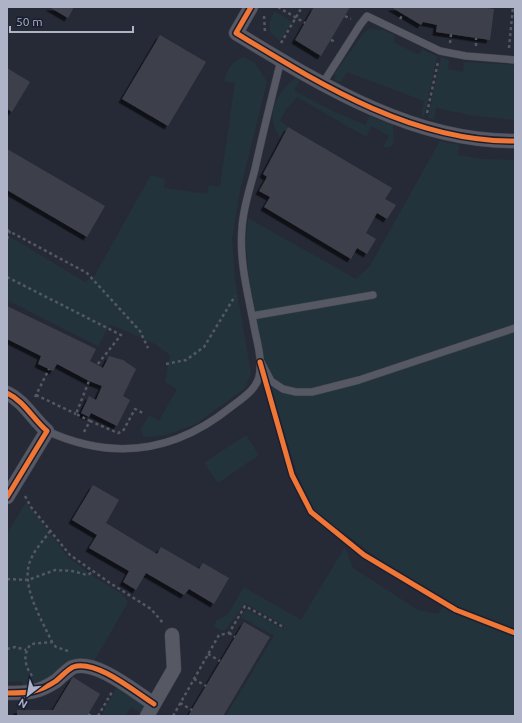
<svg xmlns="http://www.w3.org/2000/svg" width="522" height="723" viewBox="0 0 522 723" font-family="Ubuntu,sans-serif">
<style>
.green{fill:#23333c}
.building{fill:#3e404c;filter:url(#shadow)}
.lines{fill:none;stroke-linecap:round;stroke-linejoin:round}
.lane-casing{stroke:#43454f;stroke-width:8}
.street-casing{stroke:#43454f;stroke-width:15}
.path{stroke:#545861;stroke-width:2.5;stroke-dasharray:3 3;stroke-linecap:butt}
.lane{stroke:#565964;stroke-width:7}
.street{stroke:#565964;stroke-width:14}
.cycleway-casing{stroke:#1a1e31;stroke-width:8}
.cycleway{stroke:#f07635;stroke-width:5}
</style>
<defs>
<filter id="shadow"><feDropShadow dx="-3.5" dy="3.5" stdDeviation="0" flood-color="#0009"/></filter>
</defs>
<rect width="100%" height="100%" fill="#262a36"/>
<path class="green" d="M274,11L292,22L280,41L270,32V22Z
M369,29L384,30L396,36L393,42L419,55L422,50L437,56L424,117L421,116L424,101L347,72L341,82L335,80V73L363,34Z
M243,57L255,63L267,82L240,190L232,239L235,280L251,374L244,389L194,425L165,435L148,437L143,436L141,429L149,415L159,421L177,389L165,382L170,355L155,344L110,324L98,346L7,300V235L85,282L95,275L151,175L165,179L164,188L207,194L209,185L220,187L235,83L224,81C227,70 232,61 243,57Z
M441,57L449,60L448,69L463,72L464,62L515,65V120L470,115L436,108L434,120L428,118Z
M295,78L300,80L294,91L337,113L366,125L369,116L393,125C393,135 398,149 383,147L389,136L372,126L366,137L297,97L287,108L280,120L288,127L282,139C263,117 276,94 295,78Z
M440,141L459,145L458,155L482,159L515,160V716H226L274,636L241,617L246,609L285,630L287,627L245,603L225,630H220L214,626L216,621L228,614L244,587L301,620L345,547L353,568L418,610L438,614L448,600L386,564L314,511L297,474L268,380L248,271L246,242L248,218L356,279L370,266Z
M246,435L259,455L218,483L204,463Z
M26,502L68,557L91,575L123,595L128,602L93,663L38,686L23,687L22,681L7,682V534Z
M118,685L146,707L141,713L131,707L125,716H101Z"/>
<path class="building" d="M49,7H74L68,18Z
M314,7H350L321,56L295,40Z
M391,7H479L494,9L490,40L436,32L437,25L423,22L421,25Z
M160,35L206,62L168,126L122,99Z
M7,68L30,82L12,112L7,109Z
M288,127L392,188L385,199L396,205L387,219L377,213L366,233L376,239L367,254L357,248L351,259L264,207L270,197L259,191L267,177L263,174Z
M7,149L105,206L87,237L7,190Z
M7,306L96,349L90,361L103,368L109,356L123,360L136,369L123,396L130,400L117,426L91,413L89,417L81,413L89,396L96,400L102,386L89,381L57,364L53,371L38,364L41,356L7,339Z
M93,485L119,500L106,523L157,554L161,547L199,569L203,563L229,578L214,604L189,589L184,595L146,573L136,590L123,582L129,571L89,548L97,535L72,520Z
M244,622L270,637L223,716H188Z
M73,677L100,694L87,716H17V710H53Z"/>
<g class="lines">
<defs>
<path id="lane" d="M323,83L360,25L367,16L440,51L466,56L515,60
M252,316L373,295
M261,362L271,381L283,389L296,392H312L359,380L515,328
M47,431C113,461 174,453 231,407C241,399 255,391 259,377C263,360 257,343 254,326C248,294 239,261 242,228C243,208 250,188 255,169C263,132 272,96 281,60"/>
<path id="street" d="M251,7L236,33C320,84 412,142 515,141
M7,393C24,401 33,419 47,431L7,497
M7,693C28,693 38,693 56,681C61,677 67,670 73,667C96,659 135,692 154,704
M147,716L174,669L172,635"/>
</defs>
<use href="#lane" class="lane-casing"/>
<use href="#street" class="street-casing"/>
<path class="path" d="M278,7L305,23
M264,16L265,32
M345,16L351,19
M400,19L403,14
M331,40L336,42
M281,43L302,7
M450,43L451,34
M476,46V38
M509,48L513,7
M427,113L438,62
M7,230L87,273L140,331L148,348
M7,239L10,231
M7,277L121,335L97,365
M166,364L186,360L204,347L235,296
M36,395L76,414
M35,397L49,369
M90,421L118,433L123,431L135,409L143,413
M84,432L90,421L76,414L89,381
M25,496L31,507L70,555L110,583L151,609L163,623
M50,531C44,540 35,549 31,559C19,584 42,620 52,642
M7,579L28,580L55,570L72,571L87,575L93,572
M229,633L235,637
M7,649L15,647L26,650
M208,654L220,661
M32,676C25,666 22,654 31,644L52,642L56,647L71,652
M194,679L206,686
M180,703L192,710
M88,714L92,716
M98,716L112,692
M173,716L219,635L229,633L245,606L285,628"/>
<use href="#lane" class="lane"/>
<use href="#street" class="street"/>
<defs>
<path id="cycleway" d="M251,7L236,33C320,84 412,142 515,141
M260,362L292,475L311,512L364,555L456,610L515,633
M7,393C24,401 33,419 47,431L7,497
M7,693C28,693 38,693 56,681C61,677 67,670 73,667C96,659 135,692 154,704"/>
</defs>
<use href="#cycleway" class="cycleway-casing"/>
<use href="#cycleway" class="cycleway"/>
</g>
<rect width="522" height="723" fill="none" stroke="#afb3c8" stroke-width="16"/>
<g transform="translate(28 695) rotate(211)" stroke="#1a1e31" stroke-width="3" paint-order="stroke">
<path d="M0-3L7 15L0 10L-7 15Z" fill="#afb3c8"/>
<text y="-6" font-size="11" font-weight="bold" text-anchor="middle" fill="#afb3c8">N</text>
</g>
<path d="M10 26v6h123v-6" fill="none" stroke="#afb3c8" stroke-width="2"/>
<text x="16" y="26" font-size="12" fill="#afb3c8" stroke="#1a1e31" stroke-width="3" paint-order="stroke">50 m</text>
</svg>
